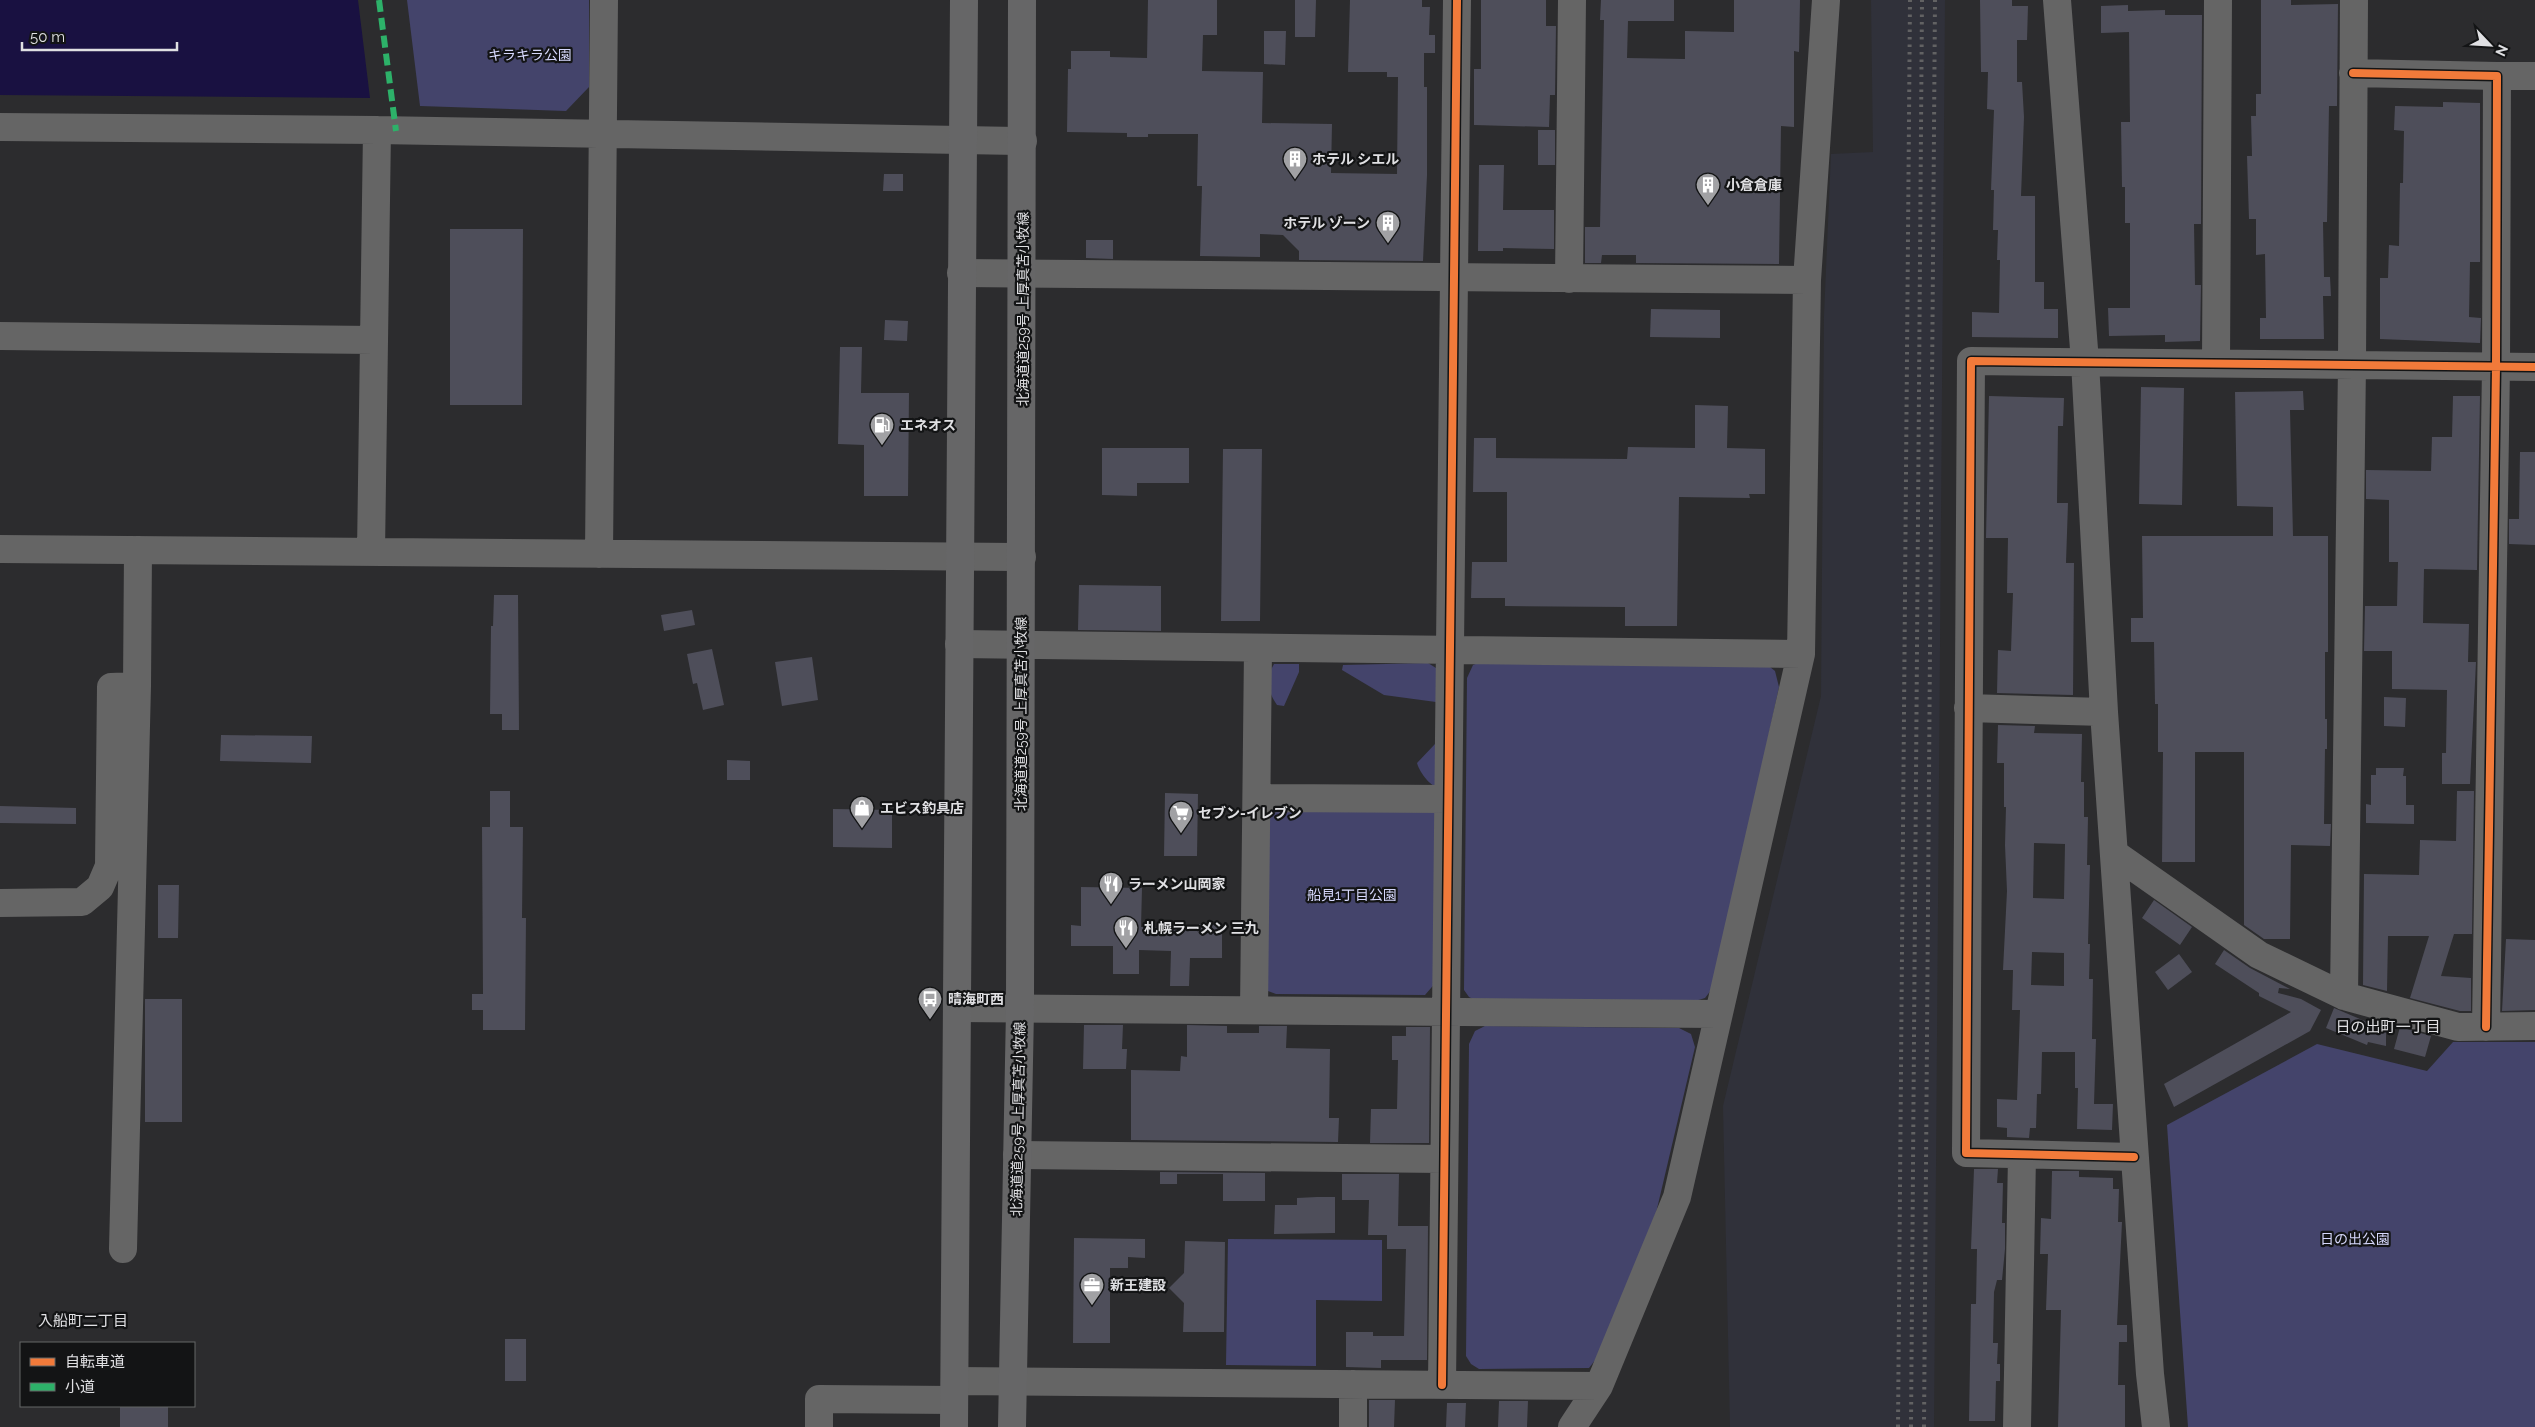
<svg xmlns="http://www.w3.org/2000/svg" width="2535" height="1427" viewBox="0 0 2535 1427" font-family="Raleway,'Noto Sans JP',sans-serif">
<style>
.built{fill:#30313a}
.green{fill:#44446b}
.water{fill:#191141}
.building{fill:#4e4e5a;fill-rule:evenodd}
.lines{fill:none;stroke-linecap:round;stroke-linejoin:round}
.minor{stroke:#656565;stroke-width:28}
.major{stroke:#666667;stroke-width:28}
.rail{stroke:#626263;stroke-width:4;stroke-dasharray:2.5 5;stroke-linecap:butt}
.quiet{stroke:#2db169;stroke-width:6;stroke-dasharray:12 6;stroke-linecap:butt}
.cycleway-casing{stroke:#131415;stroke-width:11}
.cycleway{stroke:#f17a3a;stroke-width:8}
.labels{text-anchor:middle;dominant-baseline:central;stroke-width:4.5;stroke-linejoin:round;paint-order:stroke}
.park-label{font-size:14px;fill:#d6d8fc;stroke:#131415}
.poi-label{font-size:14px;font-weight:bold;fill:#e0e0e3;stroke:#131415;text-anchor:start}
.street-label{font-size:14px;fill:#e0e0e3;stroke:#131415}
.neighbourhood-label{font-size:15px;fill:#e0e0e3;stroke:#131415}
</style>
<rect width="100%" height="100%" fill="#2c2c2e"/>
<path class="built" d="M1871,0H1945L1934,1427H1730L1723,1106L1821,696L1824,316L1831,154L1873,152Z"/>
<path class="green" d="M407,0H589V87L566,111L420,106Z
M1483,661L1765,663L1775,671L1779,687L1715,985L1705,998L1692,1002L1477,1001L1469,997L1464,990L1467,678L1473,665Z
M1428,663L1436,668L1440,682L1436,702L1384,695L1342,670L1343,665Z
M1274,664H1299V672L1284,706L1277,705C1268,692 1265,679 1274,664Z
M1435,744L1437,787C1429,785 1419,771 1417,763Z
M1267,807L1439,809L1437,981L1425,995L1276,994L1268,991L1265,984Z
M1485,1026L1679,1028L1691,1034L1695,1047L1656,1213L1596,1359L1589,1368L1479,1369L1471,1364L1466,1356L1469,1044L1475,1031Z
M2453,1042H2535V1427H2188L2167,1125L2317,1044L2427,1071Z
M1228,1239L1382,1240V1301L1316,1300V1366L1226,1365Z"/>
<path class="water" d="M0,0H358L370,98L0,95Z"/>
<path class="building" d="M1148,0H1217V35H1203L1202,71L1263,72L1262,123L1332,124L1331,173L1397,174L1398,77H1387V72H1348L1350,0H1422V7H1430L1429,35H1435V53H1424V87H1427V175L1423,261L1299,260V251L1283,235L1260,234V257L1200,256L1202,186H1197L1198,134H1148V137H1127V133L1067,132L1068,69H1071V51H1110V57L1147,58Z
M1295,0H1316L1315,37H1295Z
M1481,0H1546V26H1556L1555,95H1550L1549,127L1474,125V69H1481Z
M1601,0H1674V21H1628L1627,58L1685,59V31L1734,32V0H1800L1799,52L1794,51V127L1781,126L1779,264L1636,263V255H1602L1601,263H1585V227H1600L1604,20H1600Z
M1980,0H2012V6H2028L2027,40H2017V82H2022L2024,117L2021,196H2035V282H2044V309H2058V338L1972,337V312L1999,313L2000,260H1997L1998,230H1993L1994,190H1991L1994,110L1987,109L1988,72H1981Z
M2261,0H2291V5L2338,4L2337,106H2329L2327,222H2323L2324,277H2330L2331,296H2323L2324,339H2260V318H2266L2265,254L2256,255V219H2249L2247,156H2252L2251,116H2256V94H2261Z
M2128,5V11L2165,10V15H2202L2201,224H2194L2195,285H2201L2200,341L2165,342V335L2109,336L2108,308H2130V223H2125V187H2122L2121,122H2130L2129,32L2101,33V6Z
M1264,31H1286L1285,65L1264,64Z
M2443,102L2480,103V262H2470L2469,317L2481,318L2480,343L2380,339V278H2388L2389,245L2399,246L2400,183H2403L2404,131L2394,130L2395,106L2443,107Z
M1538,130H1555V165H1538Z
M1479,165H1504L1503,210H1554V249L1503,248V251H1478Z
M884,174H903V191H883Z
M450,229H523L522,405H450Z
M1086,240H1113V259L1086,258Z
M1651,309L1720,310V338L1650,337Z
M885,320L908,321L907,341L884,340Z
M840,347H862L861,393H909L908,496H864V445L838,444Z
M2141,387L2184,388L2182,505L2139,504Z
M2303,391L2304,410H2290L2293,536H2328V652H2325V719H2327V749H2325L2324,824H2331L2330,846L2291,845L2290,939H2264L2244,925V752H2195V862H2162L2163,752H2158V704H2155L2154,642H2131V618H2143L2142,536H2273V507L2237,506L2235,392Z
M1989,396L2064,398L2063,426H2058L2057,503H2068L2066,563H2074L2073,695L1997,693L1998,650L2011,651L2013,593H2007L2008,538H1986Z
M2453,396H2480L2477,570L2424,569L2423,623L2469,624L2468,662H2476L2470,784H2442V753H2446L2447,690L2392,689V651H2364L2365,606H2397L2398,562H2389V500L2366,499V470L2431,471L2432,437H2452Z
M1695,405L1728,406L1727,448L1765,449V494H1749L1750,498L1679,497L1677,626H1625V607L1505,606V598H1471L1472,562H1507V492H1473L1474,438H1496V458L1627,459L1628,447L1695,448Z
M1102,448H1189V483H1137V496L1102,495Z
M1223,449H1262L1260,621H1221Z
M2520,452H2535V545L2509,544V519H2519Z
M1079,585L1161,586V631L1078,630Z
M494,595H518L519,730H502V714H490L491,626H493Z
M692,610L695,625L664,631L661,615Z
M712,649L724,705L703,710L697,683L693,684L687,654Z
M812,657L818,700L782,706L775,662Z
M2384,697L2406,698L2405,727L2384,726Z
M1998,725L2035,726L2034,733L2082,734L2081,782H2084V817H2088L2087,865H2090L2088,944H2090L2089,979H2093L2092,1039H2096L2094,1104H2113L2112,1130L2077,1129L2078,1088H2075V1052H2042L2041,1094H2037L2036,1128H2030L2029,1138L2007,1137V1128L1997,1127V1099L2017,1100L2020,1010H2012L2013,970H2003L2007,891L2005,845L2006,807H2004V763H1997ZM2034,843L2065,844L2064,899L2033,898ZM2032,952L2064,953V986L2031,985Z
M221,735L312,736L311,763L220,761Z
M727,760L750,761V780H727Z
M2376,768H2404L2403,776H2406V805H2414V824L2366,823V804L2371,805V775H2376Z
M490,791H510V827H523L522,918H526L525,1030H483V1010H472V994H483L482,827H490Z
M2457,791H2474L2472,934H2454L2441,976L2471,978V1011H2460L2410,998L2429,936H2388L2387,991L2363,985L2364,874L2419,875L2420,840L2456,841Z
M1165,793L1198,794L1197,856H1164Z
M0,806L76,808V824L0,823Z
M833,809L892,810V848L833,847Z
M158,885H179L178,938H158Z
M1081,887L1142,888L1141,927L1199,928V924L1222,925V958H1190L1189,986H1170L1171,951L1139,950V974H1113V946H1071V925L1081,926Z
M2154,900L2192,927L2180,945L2142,918Z
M2506,939L2535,940V1010L2502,1011Z
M2224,950L2250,968L2290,989L2279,988L2278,993L2301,999L2321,1010L2310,1031L2174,1107L2164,1084L2291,1012L2259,996V993L2215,964Z
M2179,954L2192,972L2168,990L2155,972Z
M145,999H182V1122H145Z
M2334,1008L2386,1030V1046L2368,1042L2367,1045L2326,1028Z
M1084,1025H1123L1122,1049H1127L1126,1069H1083Z
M1187,1025L1227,1026V1033H1259V1026H1287L1286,1048L1330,1049L1329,1118H1339L1338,1142L1131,1140V1070L1180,1071L1181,1056L1187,1057Z
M1406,1027H1430L1429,1143H1370L1371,1109H1397L1398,1060H1392V1036H1406Z
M2400,1027L2431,1036L2425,1057L2394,1049Z
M1974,1169H1998L1997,1183H2003L2002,1223H2005V1249L2002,1280H1997L1994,1292L1993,1343H1998L1997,1364H2000V1381H1996L1995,1421H1969L1971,1304H1976L1977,1249H1971Z
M2052,1171H2079V1177L2113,1178V1189H2119L2118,1222H2122L2117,1325H2127V1342H2119L2118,1385H2125V1427H2058L2061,1310H2046L2048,1254H2040L2041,1218L2051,1219Z
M1160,1172L1265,1173V1201H1223V1174H1177V1184H1160Z
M1342,1174H1399L1398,1226H1428L1427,1360H1381V1368L1346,1367V1332H1373V1336H1404L1406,1249H1387V1235H1368L1369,1200H1342Z
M1317,1197H1335V1233L1274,1234L1275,1205H1297V1198Z
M1074,1238L1145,1239V1258L1128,1257V1268H1110V1343H1073Z
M1185,1241L1225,1242L1224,1332H1183L1184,1303L1169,1288L1184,1273Z
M505,1339H526V1381H505Z
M1369,1400H1395L1394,1427H1369Z
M1499,1401H1528L1527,1427H1498Z
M1447,1403H1466L1465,1427H1446Z
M120,1406H168V1427H120Z"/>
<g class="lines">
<path class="minor" d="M2057,0L2085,362L2104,712L2150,1374L2156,1427
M2353,73L2497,76L2496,367L2486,1027
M2497,76H2535
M0,127L377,130L1023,141
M961,273L1807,280
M1569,279L1572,0
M0,336L374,340
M2216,363L2218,0
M0,549L1022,557
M371,552L377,130
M599,554L604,0
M959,644L1801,654
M1968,708L2104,712
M1257,798L1448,799
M2115,854L2259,955L2344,996L2458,1027L2535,1026
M0,903L82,902L100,887L109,866L111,687L137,686L138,550
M2344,996L2352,364L2354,0
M957,1008L1718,1014
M1254,1010L1258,649
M1017,1155L1444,1159
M2134,1157L1966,1153L1971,361L2535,367
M123,1249L137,686
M955,1381L1599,1386
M1442,1385L1457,0
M819,1427V1399L954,1400
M1353,1427V1384
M1572,1427L1599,1386L1677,1197L1801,654L1807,280L1826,0
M2017,1427L2022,1156"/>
<path class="major" d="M954,1427L964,0
M1012,1427L1020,1009L1022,0"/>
<path class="rail" d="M1898,1427L1910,0
M1911,1427L1922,0
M1924,1427L1935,0"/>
<path class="quiet" d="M379,0L396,131"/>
<defs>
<path id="cycleway" d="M2353,73L2497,76L2496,367L2486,1027
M2134,1157L1966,1153L1971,361L2535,367
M1442,1385L1457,0"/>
</defs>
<use href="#cycleway" class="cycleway-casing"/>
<use href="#cycleway" class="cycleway"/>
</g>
<defs>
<symbol id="building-pin" viewBox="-11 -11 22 30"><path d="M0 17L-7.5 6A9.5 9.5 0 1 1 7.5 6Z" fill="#a1a1a4" stroke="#131415"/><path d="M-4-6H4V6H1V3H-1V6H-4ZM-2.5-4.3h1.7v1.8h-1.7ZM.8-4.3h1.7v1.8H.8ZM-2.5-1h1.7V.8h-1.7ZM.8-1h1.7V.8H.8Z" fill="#fff"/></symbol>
<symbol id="fuel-pin" viewBox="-11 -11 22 30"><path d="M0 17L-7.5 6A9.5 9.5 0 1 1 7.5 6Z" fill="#a1a1a4" stroke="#131415"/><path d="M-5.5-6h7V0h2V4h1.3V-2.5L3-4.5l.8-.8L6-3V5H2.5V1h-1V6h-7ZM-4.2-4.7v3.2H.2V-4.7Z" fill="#fff"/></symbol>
<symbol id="shop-pin" viewBox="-11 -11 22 30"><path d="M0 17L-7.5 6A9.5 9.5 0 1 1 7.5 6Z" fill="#a1a1a4" stroke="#131415"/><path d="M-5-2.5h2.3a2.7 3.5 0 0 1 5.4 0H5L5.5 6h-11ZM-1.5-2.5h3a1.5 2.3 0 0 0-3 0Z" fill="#fff"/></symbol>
<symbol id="supermarket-pin" viewBox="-11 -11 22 30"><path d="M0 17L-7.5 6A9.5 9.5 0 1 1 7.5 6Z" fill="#a1a1a4" stroke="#131415"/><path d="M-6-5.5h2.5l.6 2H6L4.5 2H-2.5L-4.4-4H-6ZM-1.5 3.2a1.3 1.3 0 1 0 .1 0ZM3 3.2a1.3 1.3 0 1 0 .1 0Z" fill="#fff"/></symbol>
<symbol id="restaurant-pin" viewBox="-11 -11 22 30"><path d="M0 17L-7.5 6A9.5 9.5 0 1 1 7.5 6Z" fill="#a1a1a4" stroke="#131415"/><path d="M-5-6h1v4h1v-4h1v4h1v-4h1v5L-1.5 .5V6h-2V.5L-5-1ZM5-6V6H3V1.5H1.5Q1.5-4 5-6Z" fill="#fff"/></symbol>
<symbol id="bus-pin" viewBox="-11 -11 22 30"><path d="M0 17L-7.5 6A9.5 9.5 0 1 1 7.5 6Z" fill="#a1a1a4" stroke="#131415"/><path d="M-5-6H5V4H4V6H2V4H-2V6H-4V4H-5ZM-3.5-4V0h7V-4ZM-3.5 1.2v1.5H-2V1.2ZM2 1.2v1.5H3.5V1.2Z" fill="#fff"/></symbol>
<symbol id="office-pin" viewBox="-11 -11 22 30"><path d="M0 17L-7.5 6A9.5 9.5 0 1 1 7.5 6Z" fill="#a1a1a4" stroke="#131415"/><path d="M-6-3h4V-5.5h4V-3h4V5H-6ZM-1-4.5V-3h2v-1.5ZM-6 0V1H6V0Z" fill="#fff"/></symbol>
</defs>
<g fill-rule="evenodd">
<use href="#building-pin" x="1281" y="145" width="28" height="38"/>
<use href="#building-pin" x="1694" y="171" width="28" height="38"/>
<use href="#building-pin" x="1374" y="209" width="28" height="38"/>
<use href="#fuel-pin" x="868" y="411" width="28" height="38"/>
<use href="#shop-pin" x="848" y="794" width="28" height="38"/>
<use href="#supermarket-pin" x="1167" y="799" width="28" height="38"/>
<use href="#restaurant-pin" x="1097" y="870" width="28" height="38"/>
<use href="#restaurant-pin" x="1112" y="914" width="28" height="38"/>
<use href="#bus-pin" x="916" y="985" width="28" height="38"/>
<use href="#office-pin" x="1078" y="1271" width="28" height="38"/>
</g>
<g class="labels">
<g class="park-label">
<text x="530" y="55">キラキラ公園</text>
<text x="1352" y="895">船見1丁目公園</text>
<text x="2355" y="1239">日の出公園</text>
</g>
<g class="poi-label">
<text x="1312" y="159">ホテル シエル</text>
<text x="1726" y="185">小倉倉庫</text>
<text x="1370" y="223" text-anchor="end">ホテル ゾーン</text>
<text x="900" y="425">エネオス</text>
<text x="880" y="808">エビス釣具店</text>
<text x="1198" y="813">セブン-イレブン</text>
<text x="1128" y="884">ラーメン山岡家</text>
<text x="1144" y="928">札幌ラーメン 三九</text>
<text x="948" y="999">晴海町西</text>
<text x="1110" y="1285">新王建設</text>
</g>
<g class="street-label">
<text transform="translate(1023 309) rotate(-90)">北海道道259号 上厚真苫小牧線</text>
<text transform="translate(1021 714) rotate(-90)">北海道道259号 上厚真苫小牧線</text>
<text transform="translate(1018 1119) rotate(-89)">北海道道259号 上厚真苫小牧線</text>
</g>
<g class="neighbourhood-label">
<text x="2388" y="1027">日の出町一丁目</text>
<text x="83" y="1321">入船町二丁目</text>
</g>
</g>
<rect x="20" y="1342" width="175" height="65" fill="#131415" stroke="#656667"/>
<rect x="30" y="1358" width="25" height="8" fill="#f17a3a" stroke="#656667"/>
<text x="65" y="1367" font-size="15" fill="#e0e0e3">自転車道</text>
<rect x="30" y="1383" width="25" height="8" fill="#2db169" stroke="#656667"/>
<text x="65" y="1392" font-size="15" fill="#e0e0e3">小道</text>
<g transform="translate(2490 45) rotate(115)" stroke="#131415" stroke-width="4" paint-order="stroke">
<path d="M0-4L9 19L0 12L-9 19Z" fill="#e0e0e3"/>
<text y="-8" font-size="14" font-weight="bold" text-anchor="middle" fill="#e0e0e3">N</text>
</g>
<path d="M22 42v8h155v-8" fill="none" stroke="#e0e0e3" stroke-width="2.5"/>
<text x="30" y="42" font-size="15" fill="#e0e0e3" stroke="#131415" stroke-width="4" paint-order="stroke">50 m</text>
</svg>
